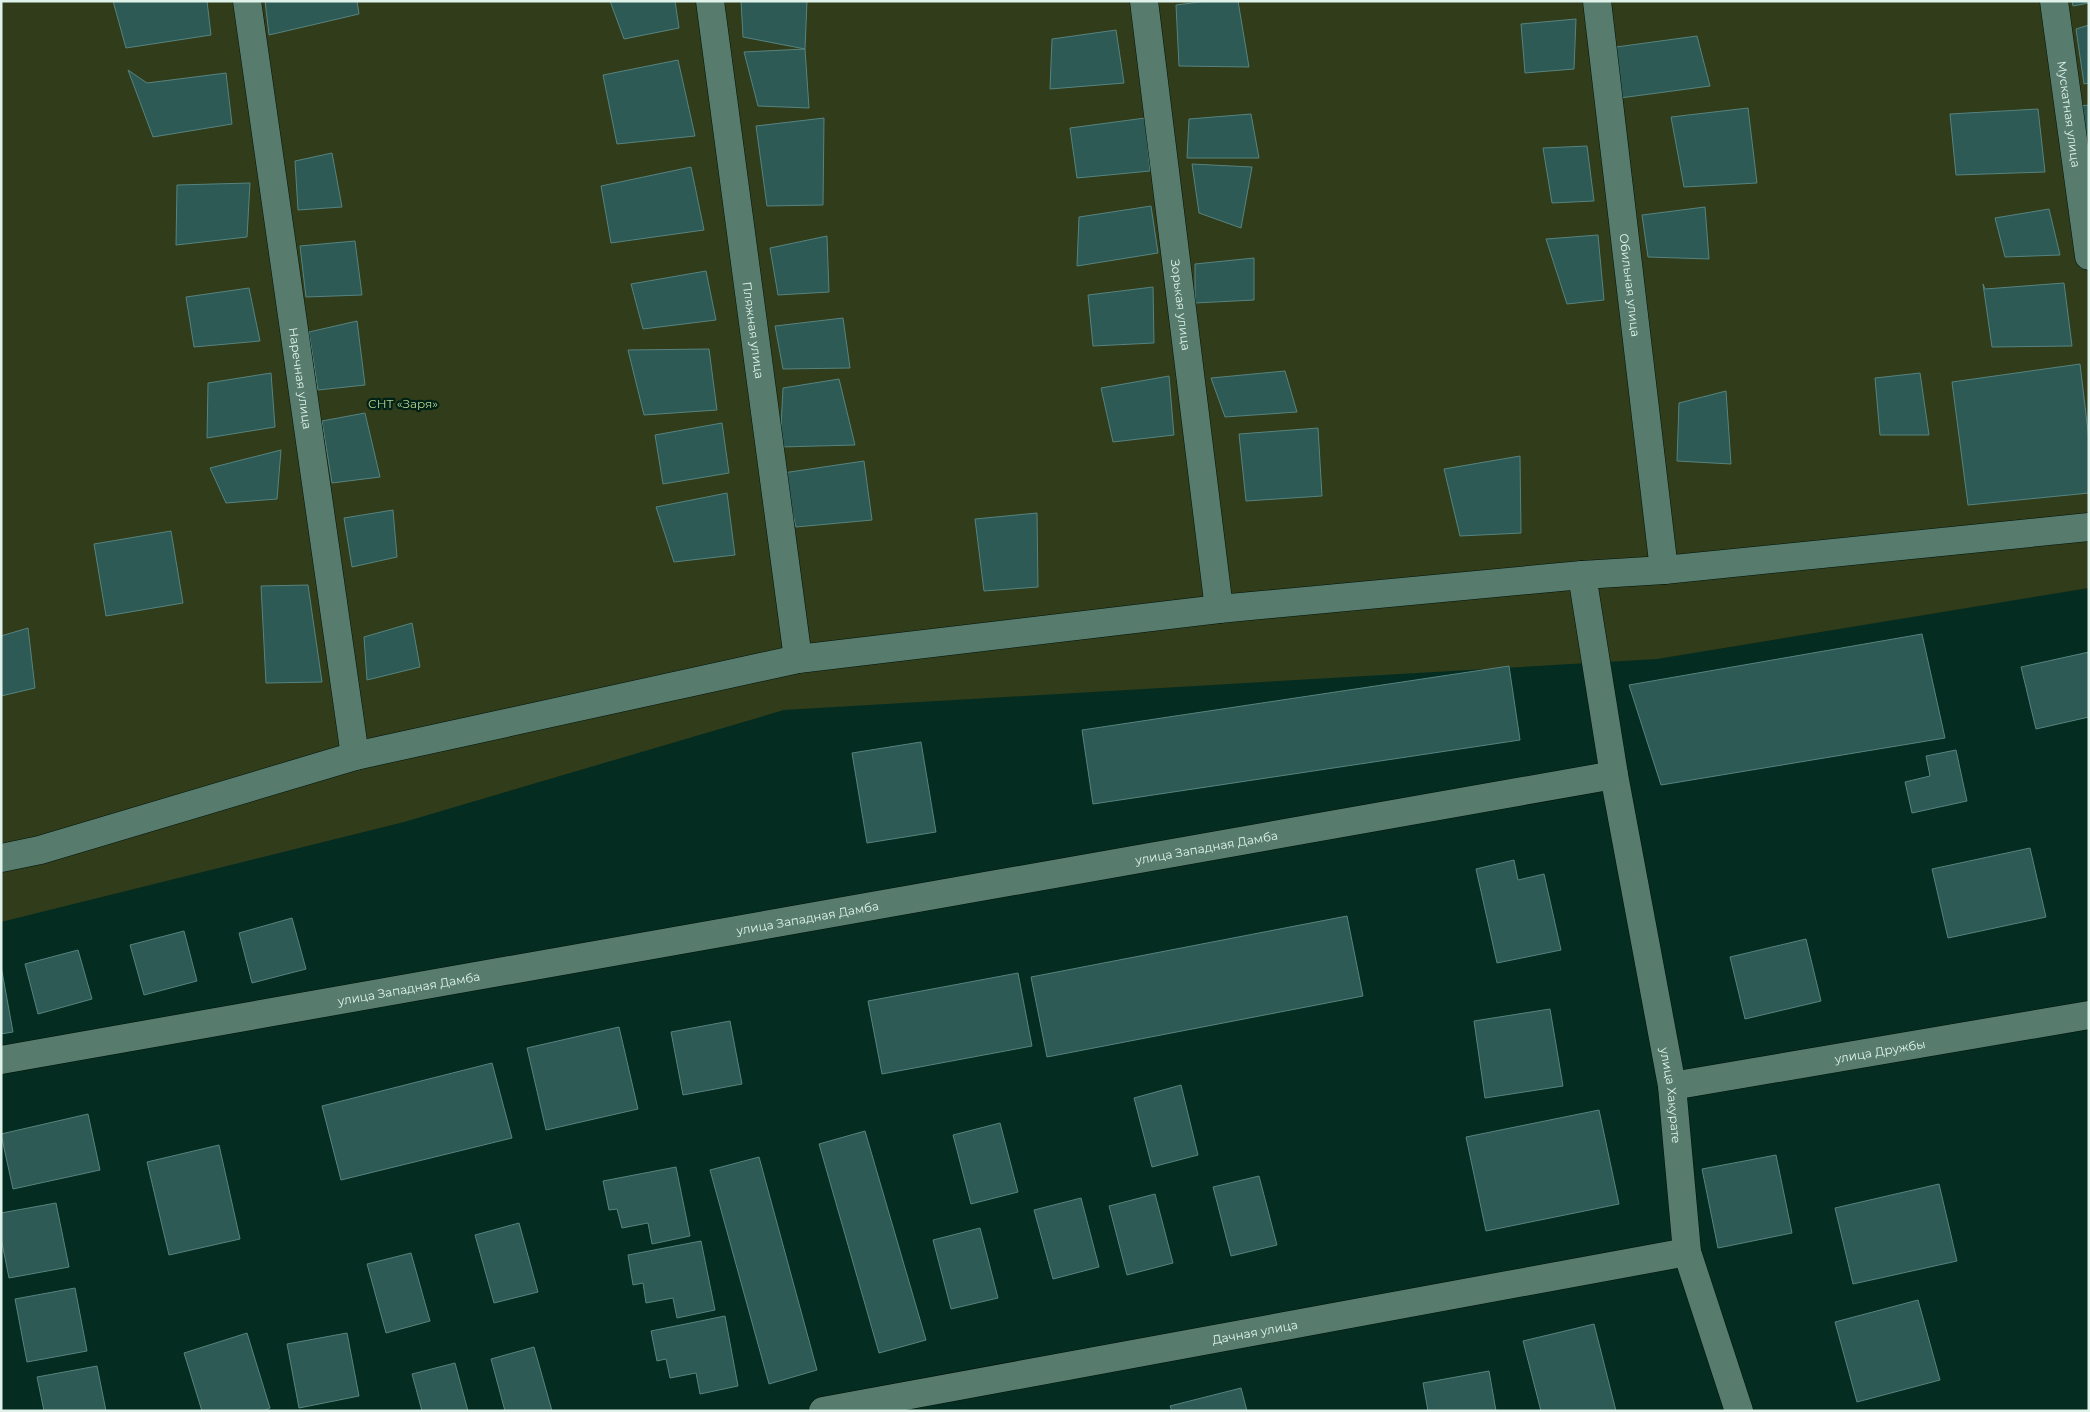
<svg xmlns="http://www.w3.org/2000/svg" width="2090" height="1412" viewBox="0 0 2090 1412" font-family="Montserrat,sans-serif">
<style>
.green{fill:#303c1a}
.building{fill:#2e5a56;stroke:#57837f}
.lines{fill:none;stroke-linecap:round;stroke-linejoin:round}
.street-casing{stroke:#00130a;stroke-width:29}
.street{stroke:#577c6d;stroke-width:28}
.labels{text-anchor:middle;dominant-baseline:central;stroke-width:4.5;stroke-linejoin:round;paint-order:stroke}
.street-label{font-size:12px;fill:#dff3ea;stroke:#002216}
.park-label{font-size:12px;fill:#bad290;stroke:#002216}
</style>
<rect width="100%" height="100%" fill="#052c20"/>
<path class="green" d="M1,1H2089V588L1657,659L784,710L404,822L1,922Z"/>
<path class="building" d="M113,1H207L211,35L126,48Z
M265,1H357L359,14L269,35Z
M610,1H675L679,28L624,39Z
M741,1H807L805,49L743,37Z
M1207,1H1238L1249,67L1179,66L1176,5Z
M2072,1H2089V3L2073,6Z
M1576,19L1574,69L1525,73L1521,24Z
M2089,25V83L2084,84L2076,29Z
M1116,30L1124,83L1050,89L1052,39Z
M1697,36L1710,86L1620,98L1616,47Z
M805,49L809,108L758,106L744,52Z
M678,60L695,136L617,144L603,75Z
M128,70L147,83L226,73L232,124L153,137Z
M2089,105V154L2080,106Z
M1748,108L1757,183L1684,187L1671,117Z
M2038,109L2045,172L1956,175L1950,114Z
M1251,114L1259,158H1187L1189,119Z
M824,118L823,205L767,206L756,126Z
M1145,118L1150,171L1077,178L1070,128Z
M1587,146L1594,201L1552,203L1543,148Z
M332,153L342,207L298,210L295,161Z
M1192,164L1252,167L1241,228L1199,213Z
M691,167L704,230L611,243L601,186Z
M250,183L247,237L176,245L177,185Z
M1151,206L1158,253L1077,266L1079,217Z
M1705,207L1709,259L1648,257L1642,215Z
M2049,209L2060,255L2005,257L1995,218Z
M1598,235L1604,300L1567,304L1546,239Z
M827,236L829,292L778,295L770,248Z
M355,241L362,295L306,297L300,246Z
M1254,258V300L1195,303V264Z
M706,271L716,320L643,329L631,284Z
M2064,283L2072,346L1992,347L1983,284L1985,289Z
M1153,287L1154,343L1093,346L1088,295Z
M249,288L260,341L194,347L186,297Z
M843,318L850,368L783,369L775,326Z
M357,321L365,385L318,390L309,332Z
M709,349L717,410L644,415L628,350Z
M2080,364L2089,440V493L1968,505L1952,382Z
M1285,371L1297,412L1225,417L1211,378Z
M271,373L275,427L207,438L208,383Z
M1920,373L1929,435H1880L1875,378Z
M1169,376L1174,435L1113,442L1101,388Z
M839,379L855,445L780,447L783,388Z
M1726,391L1731,464L1677,461L1679,403Z
M365,413L380,477L332,483L322,421Z
M722,423L729,473L663,484L655,435Z
M1318,428L1322,496L1246,501L1239,434Z
M281,450L277,499L226,503L210,468Z
M1520,456L1521,533L1460,536L1444,469Z
M864,461L872,520L796,527L783,473Z
M727,493L735,555L674,562L656,507Z
M393,510L397,557L352,567L344,518Z
M1037,513L1038,587L984,591L975,519Z
M171,531L183,603L106,616L94,544Z
M308,585L322,682L266,683L261,586Z
M412,623L420,667L367,680L364,637Z
M28,628L35,688L1,696V636Z
M1922,634L1945,738L1661,785L1629,685Z
M2089,652V717L2036,729L2021,667Z
M1509,666L1520,740L1093,804L1082,730Z
M921,742L936,832L867,843L852,753Z
M1956,750L1967,801L1912,813L1905,782L1930,776L1926,756Z
M2030,848L2046,917L1948,938L1932,869Z
M1514,860L1518,880L1544,874L1561,950L1497,963L1476,869Z
M1347,916L1363,996L1047,1057L1031,977Z
M292,918L306,969L252,983L239,933Z
M184,931L197,981L144,995L130,945Z
M1806,939L1821,1001L1745,1019L1730,957Z
M78,950L92,999L38,1014L25,964Z
M1,966L13,1032L1,1034Z
M1018,973L1032,1046L882,1074L868,1001Z
M1550,1009L1563,1086L1485,1098L1474,1021Z
M730,1021L742,1084L683,1095L671,1032Z
M619,1027L638,1109L546,1130L527,1048Z
M492,1063L512,1138L341,1180L322,1106Z
M1181,1085L1198,1155L1152,1167L1134,1098Z
M1599,1110L1619,1204L1486,1231L1466,1137Z
M88,1114L100,1170L13,1189L1,1134Z
M1000,1123L1018,1192L971,1204L953,1135Z
M865,1131L926,1340L879,1353L819,1144Z
M219,1145L240,1239L169,1255L147,1162Z
M1776,1155L1792,1233L1718,1248L1702,1169Z
M759,1157L817,1370L769,1384L710,1170Z
M676,1167L690,1236L652,1244L648,1223L622,1228L617,1209L609,1210L603,1181Z
M1259,1176L1277,1245L1231,1256L1213,1187Z
M1939,1184L1957,1261L1853,1284L1835,1208Z
M1155,1194L1173,1263L1127,1275L1109,1206Z
M1081,1198L1099,1267L1053,1279L1034,1210Z
M56,1203L69,1267L9,1278L1,1238V1213Z
M519,1223L538,1292L494,1303L475,1235Z
M980,1228L998,1298L951,1309L933,1240Z
M701,1241L715,1310L677,1318L673,1298L646,1303L643,1283L633,1285L628,1255Z
M411,1253L430,1321L386,1333L367,1264Z
M75,1288L87,1351L27,1362L15,1299Z
M1918,1300L1940,1380L1857,1402L1835,1322Z
M725,1316L738,1386L700,1394L696,1373L670,1378L666,1359L657,1361L651,1331Z
M1594,1324L1616,1411H1541L1523,1341Z
M247,1333L270,1408L263,1411H202L184,1353Z
M347,1333L359,1396L299,1408L287,1344Z
M534,1347L552,1411H505L491,1359Z
M455,1363L468,1411H422L412,1374Z
M97,1366L106,1411H44L37,1377Z
M1489,1371L1496,1411H1428L1423,1383Z
M1241,1388L1247,1411H1172L1170,1406Z"/>
<g class="lines">
<defs>
<g id="street">
<path id="s1" d="M247,1L355,756"/>
<path id="s2" d="M710,1L798,659"/>
<path id="s3" d="M1144,1L1219,609"/>
<path id="s4" d="M1597,1L1664,570"/>
<path id="s5" d="M2054,1L2089,256"/>
<path id="s6" d="M1582,575L1614,775L1672,1086L1687,1252L1739,1411"/>
<path d="M1,858L40,850L355,756L798,659L1219,609L1582,575L1664,570L2089,527"/>
<path id="s7" d="M1,1060L1614,775"/>
<path id="s8" d="M1672,1086L2089,1015"/>
<path id="s9" d="M823,1411L1687,1252"/>
</g>
</defs>
<use href="#street" class="street-casing"/>
<use href="#street" class="street"/>
</g>
<g class="labels">
<g class="street-label">
<text stroke="none"><textPath href="#s5" startOffset="114">Мускатная улица</textPath></text>
<text stroke="none"><textPath href="#s4" startOffset="286">Обильная улица</textPath></text>
<text stroke="none"><textPath href="#s3" startOffset="306">Зорькая улица</textPath></text>
<text stroke="none"><textPath href="#s2" startOffset="332">Пляжная улица</textPath></text>
<text stroke="none"><textPath href="#s1" startOffset="381">Наречная улица</textPath></text>
<text stroke="none"><textPath href="#s7" startOffset="1224">улица Западная Дамба</textPath></text>
<text stroke="none"><textPath href="#s7" startOffset="819">улица Западная Дамба</textPath></text>
<text stroke="none"><textPath href="#s7" startOffset="414">улица Западная Дамба</textPath></text>
<text stroke="none"><textPath href="#s8" startOffset="211">улица Дружбы</textPath></text>
<text stroke="none"><textPath href="#s6" startOffset="528">улица Хакурате</textPath></text>
<text stroke="none"><textPath href="#s9" startOffset="439">Дачная улица</textPath></text>
</g>
<g class="park-label">
<text x="403" y="403">СНТ «Заря»</text>
</g>
</g>
<rect width="2090" height="1412" fill="none" stroke="#dff3ea" stroke-width="5"/>
</svg>
